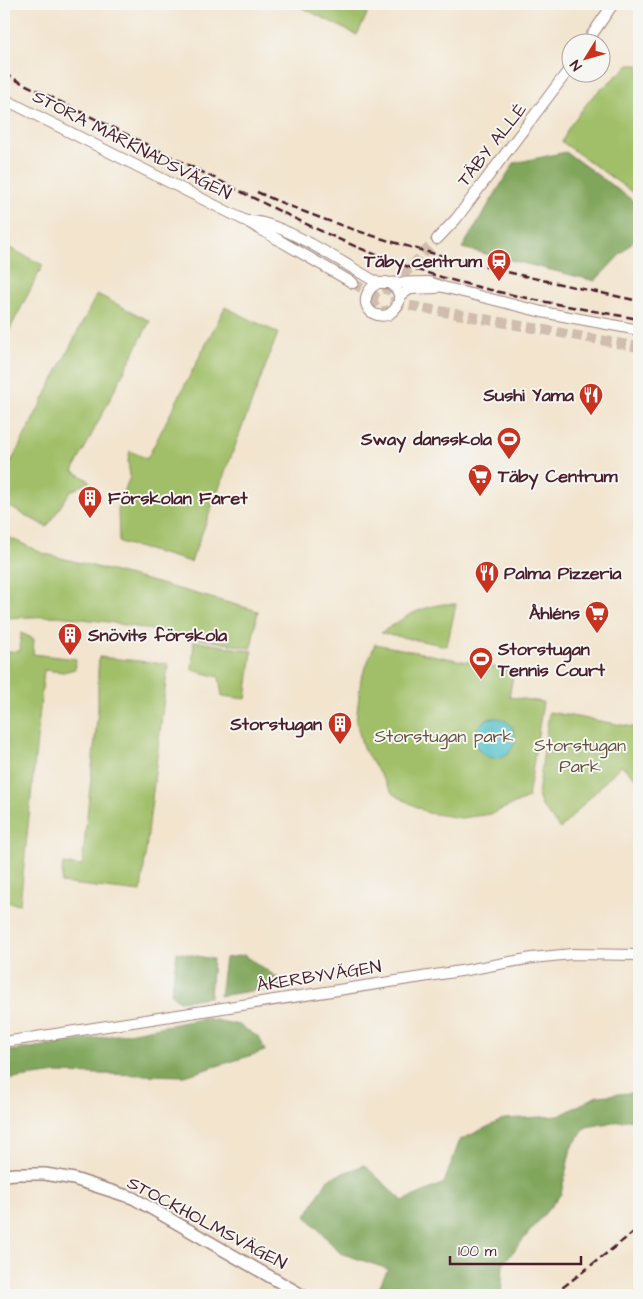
<svg xmlns="http://www.w3.org/2000/svg" width="643" height="1299" viewBox="0 0 643 1299" font-family="'Architects Daughter',sans-serif">
<style>
.green{fill:#a0bf68;stroke:#756f4a}
.forest{fill:#80a65c;stroke:#656244}
.water{fill:#55c3ca;stroke:#50717a}
.lines{fill:none;stroke-linecap:round;stroke-linejoin:round}
.tertiary-tunnel{stroke:#d0bdad;stroke-width:10;stroke-dasharray:10 5;stroke-linecap:butt}
.tertiary-casing{stroke:#9e827c;stroke-width:12}
.secondary-casing{stroke:#9e827c;stroke-width:14}
.tertiary{stroke:#fff;stroke-width:10}
.secondary{stroke:#fff;stroke-width:11}
.rail{stroke:#4a1f2b;stroke-width:2.5;stroke-dasharray:8 4;stroke-linecap:butt}
.labels{text-anchor:middle;dominant-baseline:central;stroke-width:4;stroke-linejoin:round;paint-order:stroke}
.street-label{font-size:18px;fill:#4a1f2b;stroke:#f6f6f2}
.poi-label{font-size:18px;font-weight:bold;fill:#4a1f2b;stroke:#f6f6f2;text-anchor:end}
.park-label{font-size:18px;fill:#644f3d;stroke:#f6f6f2}
</style>
<rect width="100%" height="100%" fill="#f6f6f2"/>
<filter id="ink" filterUnits="userSpaceOnUse"><feTurbulence type="fractalNoise" baseFrequency=".02" numOctaves="2"/><feDisplacementMap in="SourceGraphic" scale="10" xChannelSelector="R" yChannelSelector="G"/><feConvolveMatrix kernelMatrix="1 2 1 2 8 2 1 2 1" color-interpolation-filters="sRGB"/></filter>
<filter id="wash" filterUnits="userSpaceOnUse"><feTurbulence type="fractalNoise" baseFrequency=".0096" numOctaves="4" result="noise"/><feDisplacementMap in="SourceGraphic" scale="20" xChannelSelector="R" yChannelSelector="G"/><feGaussianBlur stdDeviation="1.12" result="paint"/><feColorMatrix in="noise" values="0 0 0 0 0 0 0 0 0 0 0 0 0 0 0 0 0 1.4 0 .05"/><feComposite in="paint" operator="in"/></filter>
<g filter="url(#wash)">
<rect width="100%" height="100%" fill="#f2e4cd"/>
<path class="green" d="M295,4H372L357,35Z
M629,65H639V197L562,142L569,127L591,98Z
M4,245L43,265L4,341Z
M97,294L150,321L73,471L90,481L70,492L47,527L4,504V476Z
M225,307L278,333L191,562L119,542L118,506L130,477L128,460L130,451L147,459Z
M4,535L42,553L150,581L258,611L251,648L108,622L57,616L4,618Z
M443,604H456L447,646L381,633C403,618 417,608 443,604Z
M21,633L34,639L33,654L76,659L75,669L63,672L44,670L20,904L4,902V652L20,651Z
M194,641L252,651L246,699L222,696L219,677L192,670Z
M375,644L514,671L509,697L543,702L528,798L491,814L461,818L428,813L393,794L363,748L356,721L361,679Z
M99,657L168,664L141,892L61,883L63,864L82,866L98,709V672Z
M549,712L639,728V775L637,779L621,765L560,829L541,805L538,795Z"/>
<path class="forest" d="M566,152L639,205V235L595,281L462,248L514,163Z
M177,952L213,959L210,997L179,1001L171,994Z
M244,955L281,980L282,986L220,996L225,958Z
M206,1018L239,1025L260,1038L265,1051L185,1076L57,1073L4,1080V1052L123,1034Z
M639,1092V1118L586,1127L571,1148L561,1194L503,1264L501,1295H375L388,1269L340,1253L306,1216L328,1179L364,1165L403,1201L444,1183L460,1140L504,1119L559,1116L597,1096Z"/>
<path class="water" d="M475 738a20 20 0 1 1 40 0a20 20 0 1 1-40 0Z"/>
</g>
<g filter="url(#ink)">
<g class="lines">
<path class="tertiary-tunnel" d="M353,283L373,295
M392,287L437,239
M373 300a11 11 0 1 1 22 0a11 11 0 1 1-22 0Z
M395,303L639,347"/>
<defs>
<path id="tertiary" d="M587,42L613,4
M4,99L246,221L353,283
M247,221C277,218 349,267 378,283
M437,239L456,219L570,68
M386,282C404,290 403,305 388,315C365,320 357,294 378,283L429,282L443,287L542,312L639,330
M400,296L410,289L436,288
M4,1042L467,970L532,958L572,954L639,955"/>
<path id="secondary" d="M4,1175L16,1174H45L74,1179L133,1198L302,1295"/>
</defs>
<use href="#tertiary" class="tertiary-casing"/>
<use href="#secondary" class="secondary-casing"/>
<use href="#tertiary" class="tertiary"/>
<use href="#secondary" class="secondary"/>
<path class="rail" d="M4,74C75,109 146,144 218,180C283,213 348,247 418,270C490,293 565,306 639,319
M257,192C379,247 509,273 639,301
M553,1295L639,1228"/>
</g>
</g>
<defs>
<symbol id="station-pin" viewBox="-11 -11 22 30"><path d="M0 17L-7.5 6A9.5 9.5 0 1 1 7.5 6Z" fill="#c8321e" stroke="#f6f6f2"/><path d="M-3-6H3Q5-6 5-4V2Q5 4 3 4L4.5 6H3L1.5 4h-3L-3 6H-4.5L-3 4Q-5 4-5 2V-4Q-5-6-3-6ZM-3.5-4v3h7v-3ZM-3.5 1v1.5H-2V1ZM2 1v1.5H3.5V1Z" fill="#fff"/></symbol>
<symbol id="restaurant-pin" viewBox="-11 -11 22 30"><path d="M0 17L-7.5 6A9.5 9.5 0 1 1 7.5 6Z" fill="#c8321e" stroke="#f6f6f2"/><path d="M-5-6h1v4h1v-4h1v4h1v-4h1v5L-1.5 .5V6h-2V.5L-5-1ZM5-6V6H3V1.5H1.5Q1.5-4 5-6Z" fill="#fff"/></symbol>
<symbol id="stadium-pin" viewBox="-11 -11 22 30"><path d="M0 17L-7.5 6A9.5 9.5 0 1 1 7.5 6Z" fill="#c8321e" stroke="#f6f6f2"/><path d="M0-5a6.5 5 0 1 0 0 10a6.5 5 0 1 0 0-10ZM-3.5-1.8h7v3.6h-7Z" fill="#fff"/></symbol>
<symbol id="supermarket-pin" viewBox="-11 -11 22 30"><path d="M0 17L-7.5 6A9.5 9.5 0 1 1 7.5 6Z" fill="#c8321e" stroke="#f6f6f2"/><path d="M-6-5.5h2.5l.6 2H6L4.5 2H-2.5L-4.4-4H-6ZM-1.5 3.2a1.3 1.3 0 1 0 .1 0ZM3 3.2a1.3 1.3 0 1 0 .1 0Z" fill="#fff"/></symbol>
<symbol id="building-pin" viewBox="-11 -11 22 30"><path d="M0 17L-7.5 6A9.5 9.5 0 1 1 7.5 6Z" fill="#c8321e" stroke="#f6f6f2"/><path d="M-4-6H4V6H1V3H-1V6H-4ZM-2.5-4.3h1.7v1.8h-1.7ZM.8-4.3h1.7v1.8H.8ZM-2.5-1h1.7V.8h-1.7ZM.8-1h1.7V.8H.8Z" fill="#fff"/></symbol>
</defs>
<g fill-rule="evenodd">
<use href="#station-pin" x="485" y="247" width="28" height="38"/>
<use href="#restaurant-pin" x="577" y="381" width="28" height="38"/>
<use href="#stadium-pin" x="495" y="425" width="28" height="38"/>
<use href="#supermarket-pin" x="466" y="462" width="28" height="38"/>
<use href="#building-pin" x="76" y="484" width="28" height="38"/>
<use href="#restaurant-pin" x="473" y="559" width="28" height="38"/>
<use href="#supermarket-pin" x="583" y="599" width="28" height="38"/>
<use href="#building-pin" x="56" y="621" width="28" height="38"/>
<use href="#stadium-pin" x="467" y="645" width="28" height="38"/>
<use href="#building-pin" x="326" y="710" width="28" height="38"/>
</g>
<g class="labels">
<g class="street-label">
<text transform="translate(132 145) rotate(27)">STORA MARKNADSVÄGEN</text>
<text transform="translate(492 145) rotate(-52)">TÄBY ALLÉ</text>
<text transform="translate(319 976) rotate(-9)">ÅKERBYVÄGEN</text>
<text transform="translate(207 1223) rotate(28)">STOCKHOLMSVÄGEN</text>
</g>
<g class="poi-label">
<text x="482" y="261">Täby centrum</text>
<text x="574" y="395">Sushi Yama</text>
<text x="492" y="439">Sway dansskola</text>
<text x="498" y="476" text-anchor="start">Täby Centrum</text>
<text x="108" y="498" text-anchor="start">Förskolan Fåret</text>
<text x="504" y="573" text-anchor="start">Palma Pizzeria</text>
<text x="580" y="613">Åhléns</text>
<text x="88" y="635" text-anchor="start">Snövits förskola</text>
<text x="498" y="649" text-anchor="start">Storstugan<tspan x="498" dy="21">Tennis Court</tspan></text>
<text x="322" y="724">Storstugan</text>
</g>
<g class="park-label">
<text x="444" y="736">Storstugan park</text>
<text x="580" y="745">Storstugan<tspan x="580" dy="21">Park</tspan></text>
</g>
</g>
<rect width="643" height="1299" fill="none" stroke="#f6f6f2" stroke-width="20"/>
<g transform="translate(586 58) rotate(233)"><circle r="24" fill="#f6f6f2" stroke="#b1a0a2"/>
<path d="M0-4L9 19L0 12L-9 19Z" fill="#c8321e"/>
<text y="-8" font-size="14" font-weight="bold" text-anchor="middle" fill="#4a1f2b">N</text>
</g>
<path d="M450 1256v8h131v-8" fill="none" stroke="#4a1f2b" stroke-width="2.5"/>
<text x="458" y="1256" font-size="15" fill="#4a1f2b" stroke="#f6f6f2" stroke-width="4" paint-order="stroke">100 m</text>
</svg>
